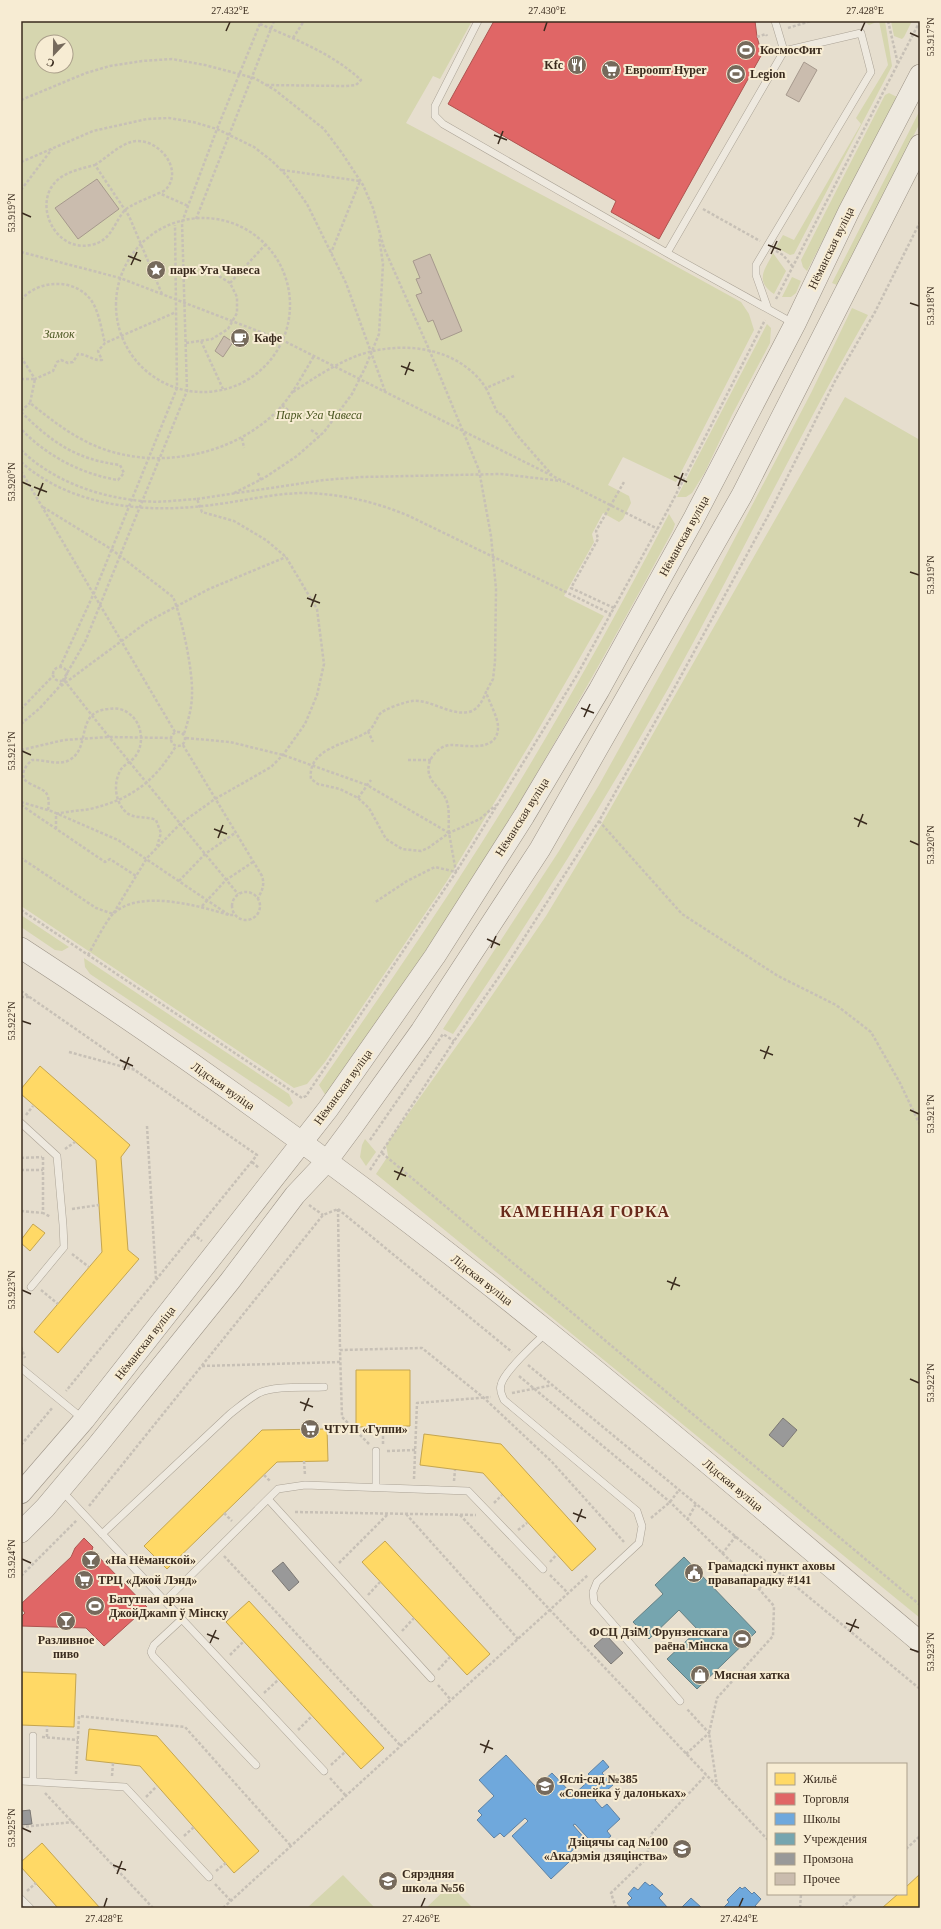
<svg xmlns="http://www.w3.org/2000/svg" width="941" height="1929" viewBox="0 0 941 1929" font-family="'Times New Roman',serif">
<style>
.green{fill:#d6d6af;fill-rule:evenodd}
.homes{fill:#ffd966;stroke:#c4a550}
.shops{fill:#e06666;stroke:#ae5450}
.schools{fill:#6fa8dc;stroke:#5f82a3}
.public{fill:#76a5af;stroke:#648084}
.industry{fill:#999;stroke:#7c7874}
.building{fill:#cabcae;stroke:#a6998d}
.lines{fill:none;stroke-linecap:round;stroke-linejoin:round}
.service-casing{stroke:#aba396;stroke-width:8}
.secondary-casing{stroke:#9b9286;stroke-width:22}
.path{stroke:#c7c0b6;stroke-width:2.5;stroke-dasharray:3 2;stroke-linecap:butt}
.service{stroke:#eee9df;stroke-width:7}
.secondary{stroke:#eee9df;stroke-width:21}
.ticks{fill:none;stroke:#3a2b1e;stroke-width:1.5}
.labels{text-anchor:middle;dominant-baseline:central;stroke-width:4;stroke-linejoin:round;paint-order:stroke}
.poi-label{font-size:12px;font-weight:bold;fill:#3a2b1e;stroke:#f7ecd3;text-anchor:start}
.street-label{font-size:12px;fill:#3a2b1e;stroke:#f7ecd3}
.park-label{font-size:12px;font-style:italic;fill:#4c5823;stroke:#f7ecd3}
.district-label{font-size:16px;font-weight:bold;letter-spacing:1px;fill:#692a1b;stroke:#f7ecd3}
.neatline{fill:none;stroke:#3a2b1e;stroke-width:1.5}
.ticks-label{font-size:10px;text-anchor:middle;fill:#3a2b1e}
</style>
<rect width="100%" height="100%" fill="#e6dece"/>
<path class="green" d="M21,21H472L440,79L433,76L406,123L652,253L741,302L749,314L754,330L676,482L623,457L608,485L629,496L631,503L623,519L619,522L603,513L592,534L594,542L564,596L604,616L534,737L447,881L325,1062L307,1084L294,1088L21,906ZM42,42H66V66H42Z
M864,21H885L892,66L794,254L790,255L776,247L783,235L794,240L861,124L856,118L888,65L879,21L869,25Z
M891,21H912L904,37L902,39L894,36Z
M889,93L897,97L807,271L803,267L801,260L885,95Z
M920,110V123L837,285L832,283Z
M773,253L786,271L774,294C754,280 765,270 773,253Z
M792,277L801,281L796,293L791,297H782Z
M852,308L868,315C798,437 737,564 669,687C602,806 530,922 453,1034L443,1029L559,851L599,785L715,576L811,393Z
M767,324L771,328L770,343L732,415L705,472L692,493L686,497H677Z
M845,397L920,440V1618L376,1174L388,1156L386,1145L478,1016L546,916L601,825Z
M669,514L675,524L673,530C601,664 526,797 443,925C406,983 365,1039 326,1096L319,1085C373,1006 428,928 479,847C548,739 610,627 669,514Z
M21,915L69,947L62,951L55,950L21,927Z
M84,958L289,1094L293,1103L289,1107L90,974L85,967Z
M365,1139L376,1152L366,1166L360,1157L362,1145Z
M343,1875L375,1908H307Z
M450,1885L473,1908H426Z"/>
<path class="homes" d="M40,1066L130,1145L121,1157L128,1250L139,1259L58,1353L34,1332L102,1252L96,1160L21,1094V1089Z
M33,1224L45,1233L30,1251L21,1243V1240Z
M356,1370H410V1426L356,1427Z
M327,1429L328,1461L277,1462L167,1569L144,1546L262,1430Z
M424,1434L501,1444L596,1549L572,1571L483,1473L420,1465Z
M385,1541L490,1654L467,1675L362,1562Z
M249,1601L384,1748L361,1769L226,1622Z
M22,1672L76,1674L74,1727L21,1725Z
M89,1729L157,1736L259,1851L234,1873L140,1766L86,1760Z
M42,1843L100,1908H58L21,1867V1862Z
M920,1874V1908H882L898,1894H906V1887Z"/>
<path class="shops" d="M494,21H755L757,37L762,54L659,239L611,212L616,201L448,104Z
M84,1538L93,1547L92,1550L147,1607L104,1646L86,1628L21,1626V1617L25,1613L21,1608V1604L71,1557L75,1548Z"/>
<path class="schools" d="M506,1755L536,1787L552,1773L573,1795L592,1778L588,1774L603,1760L609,1767L602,1773L613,1785L595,1800L602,1808L607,1804L620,1819L607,1831L611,1836L597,1848L575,1824L573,1825L585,1839L565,1857L569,1862L551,1879L512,1836L528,1821L525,1818L504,1837L500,1833L494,1838L477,1820L482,1815L478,1811L494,1796L479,1780Z
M645,1882L650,1886L652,1884L663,1894L659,1898L668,1908H631L627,1903L632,1898L628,1894L634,1887L638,1890Z
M740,1887L742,1889L745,1887L752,1894L754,1892L761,1899L755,1906L758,1908H723L729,1902L727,1900Z
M691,1898L702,1908H681Z"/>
<path class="public" d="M684,1557L756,1632L697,1689L667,1659L698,1630L679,1610L649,1639L633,1622L663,1594L655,1585Z"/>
<path class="industry" d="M783,1418L797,1430L783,1447L769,1435Z
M283,1562L299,1582L289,1591L272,1571Z
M606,1635L623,1653L611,1664L594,1646Z
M30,1810L32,1824L21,1825V1811Z"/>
<path class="building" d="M804,62L817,70L799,102L786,95Z
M97,179L119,209L78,239L55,208Z
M430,254L462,331L441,340L433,320L428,322L416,295L422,293L416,279L420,278L413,261Z
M224,336L233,342L223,357L215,351Z"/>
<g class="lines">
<defs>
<path id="service" d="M478,21L435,106V116L443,124L667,253L793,323
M667,253L784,51L775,21
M768,309L756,275V265L871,72L861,33L784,51
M21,1123L57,1156L63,1225L64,1247L31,1287
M546,1333C536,1342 503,1373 501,1385C499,1391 502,1395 504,1400L637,1511L642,1526L639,1543L597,1582L593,1592L594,1602L680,1701
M21,1368L83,1419
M376,1488V1451
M62,1491L324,1771
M268,1499L431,1678
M102,1534L230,1414C239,1407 248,1399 259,1393C275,1385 306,1388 324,1387
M165,1601L278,1489L305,1485L468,1491L543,1569
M182,1619L154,1645L151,1652L153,1656L256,1765
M33,1736V1781
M21,1781L125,1787L209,1877
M21,1899L30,1908"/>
<path id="secondary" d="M21,948C203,1066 378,1195 547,1331C673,1432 796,1538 920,1642
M21,1493L84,1420L328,1109L435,956L524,816L599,690L694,518L795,324L849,211L920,75
M21,1532L45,1508L97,1446L230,1281L295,1195L327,1161L353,1126L421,1031L540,849L742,495L920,145"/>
</defs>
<use href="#service" class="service-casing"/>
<use href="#secondary" class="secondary-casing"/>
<path class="path" d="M888,21L898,64
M260,24C295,39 333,54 361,80L356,85L346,86L265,85
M788,28L811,21
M757,37L766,34L767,36
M293,38L304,21
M21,100L86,73L110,66L142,61L172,59L205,65L254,78L275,90L324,129L342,153L363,185L373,208L384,248L428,347L479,470L491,536L496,589L495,662L493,679L486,692
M21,162L93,131L147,119L169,118L193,122L217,129L254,147L272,161L287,176L307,204L346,283L385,391
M95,165C106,158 118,146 131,142C155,135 184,167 167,188C166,190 162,192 160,193
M282,170L360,181L331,253
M21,190L52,149
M703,209L760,241
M116 305a87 87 0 1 1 174 0a87 87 0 1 1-174 0Z
M196,219L274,21
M776,251L783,255L793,267
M21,252L120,278L284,341L658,529
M175,275L214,273L230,283L237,297V313L228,329L212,339L186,343
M230,283L265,245
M162,294L129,216L95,165C84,168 73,170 63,176C29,196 52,253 91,245C111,241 113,225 124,211C129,205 151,197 159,193L188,206
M776,299L920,21
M21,300C40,277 82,278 95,307C100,318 102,332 105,343
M201,341L223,389
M21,357L35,379L53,371L57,362L61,360L68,363L73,362L78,354C87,354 93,361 102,360L98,351L105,343L176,312
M514,376L486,388L498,414H502L517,435L552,475
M21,379H35L30,403C48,417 65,431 85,441C146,473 231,459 279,409C293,394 303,374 314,356
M293,392C314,378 335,364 359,355C403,340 459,347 486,388
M282,405L290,412
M21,411L30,403
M21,412C53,443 75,459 120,465L124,473L118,480C81,474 47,456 21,429
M311,430L320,436
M242,438L244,448
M21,450C53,481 98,497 142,501C160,503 179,500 197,499L202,512L234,521L266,540L286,557L317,609L324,664L317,695L305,724L283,755L271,767L215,799L180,824L147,858L113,914L96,908L21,858
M21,462C74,509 152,514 219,504C248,500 276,493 306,493C342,494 376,502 409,516L611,614
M21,471L175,732
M258,473L261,480
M234,493L264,478L297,456L324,432L352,394L365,368L379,334L383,264L379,237
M197,499L324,480L362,477L501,474L561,481
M43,507L111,549L173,597C182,618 193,671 192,694C192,708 188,721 184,734
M614,608L571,588L598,539L596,531L624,482
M53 674a7 7 0 1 1 14 0a7 7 0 1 1-14 0Z
M60,667L94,593L177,388L175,225
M64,680L109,737L238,894
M61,686L147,622L209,589L286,557
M21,709L53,676
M21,724L40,708L59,687L85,642L187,391L182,222L217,129L261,21
M368,731L373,742
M171 739a7 7 0 1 1 14 0a7 7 0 1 1-14 0Z
M186,738L230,742L283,755L367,785L449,833L456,872L435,867L407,881L374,903
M183,745L262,876C265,885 262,891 258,898
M21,750L64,740L109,737L171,738
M408,760H431
M358,798L371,780
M21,802L51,811L118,840L229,915
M21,805L105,862L110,859L136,876
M48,810C51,789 43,791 29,783C17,777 26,765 32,760C45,759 59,767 71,759C91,746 75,712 108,709C115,708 122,708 128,713C143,722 145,746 134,758C129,763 123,765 120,771C113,784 115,803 127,813C135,819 147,816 156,820L161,833L157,846
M599,821L682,914L778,976L836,1005L871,1032L900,1083L920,1125
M56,829V814C68,811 79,811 90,809C132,799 154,782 176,746
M449,833C448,823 450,811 447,802C443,788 425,782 429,764C431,755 441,745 451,745C466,745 498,753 498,727C498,717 489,702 486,692C483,700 478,710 469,712C450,716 431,699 412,701C405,702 383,709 379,715C375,722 374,727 367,732C350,744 307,747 311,779L318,784L340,789L358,798L369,808L386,839L402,849L412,850L421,851L428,848L449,833L480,819L496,805
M179,881L205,854L235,833
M232 906a14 14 0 1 1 28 0a14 14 0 1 1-28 0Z
M202,906L226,880L253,862
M21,910L302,1098L306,1096L456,872L577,675L670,506L765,320
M88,955C94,945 106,920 114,913C141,889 199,906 229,915H235
M21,991L257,1155L66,1391
M21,997H30
M69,1052L135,1070
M26,1115L33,1106
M147,1126L156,1279
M370,1140L443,1034L454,1041
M65,1149L75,1142
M382,1153L920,1605
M43,1157V1213L51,1217
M21,1158L42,1157
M252,1162L259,1168
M21,1170H43
M370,1170L454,1041L501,974L599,821L676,685L769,514L835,381L875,312L920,222
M309,1205L323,1215
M72,1209L99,1205
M338,1209L512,1352
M338,1209L340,1350
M21,1211L43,1213
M193,1234L202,1241
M72,1254L89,1267
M41,1290L58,1304
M21,1347L25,1358
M528,1365L920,1689
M202,1366L341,1362
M519,1376L670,1502L759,1589L774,1606L773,1636L717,1698L709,1733L717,1786
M512,1393L553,1385
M369,1444L342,1417L340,1350L422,1348L484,1398L552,1462L624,1542
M383,1444V1427
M21,1445L53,1407
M387,1451L415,1450
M304,1461L305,1475
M264,1475L270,1481
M414,1479L417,1403L491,1397
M454,1481L455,1470
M494,1503L502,1495
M89,1506L323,1215L338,1209
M295,1512L476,1515
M224,1513L232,1521
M406,1514L518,1639
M460,1515L768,1840
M651,1518L670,1502L679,1490
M687,1520L696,1504
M518,1530L527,1523
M184,1553L191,1562
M722,1554L736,1536
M224,1556L401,1746
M550,1562L557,1554
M339,1563L388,1514
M550,1575L568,1593
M21,1576L77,1520
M759,1589L776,1570
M368,1595L380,1582
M402,1631L414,1618
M230,1655L244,1641
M438,1670L450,1657
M438,1685L451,1700
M264,1693L278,1680
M298,1730L312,1716
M42,1737L78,1740
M47,1737V1726
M686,1754L709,1733L687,1709
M331,1765L345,1752
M76,1774L79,1716L185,1727L291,1846
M112,1776L113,1763
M330,1778L346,1796
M45,1793L153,1908
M146,1797L157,1786
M21,1827L73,1822
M184,1836L194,1827
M906,1849L920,1836
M216,1871L226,1863
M215,1884L231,1901
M27,1891L36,1883
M223,1908L588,1575
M616,1908L611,1893L646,1859L652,1833L706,1775
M800,1908L801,1894
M842,1908L857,1894"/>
<use href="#service" class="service"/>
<use href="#secondary" class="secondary"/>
</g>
<path class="ticks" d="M226,31L230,22M544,31L547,22M861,31L865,22M910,33L919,37M494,135L507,140M498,144L503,131M22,213L31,217M768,245L781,250M771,254L777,241M128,256L141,261M131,265L137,252M910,303L919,306M401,366L414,371M405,375L410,362M674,476L687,482M22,482L31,486M678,486L683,473M34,487L47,492M38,496L43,483M910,572L919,575M307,598L320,603M311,607L316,594M581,708L594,713M584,717L590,704M22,751L31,755M854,818L867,824M858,827L863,814M214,829L227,834M218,838L223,825M910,841L919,845M487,939L500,945M491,948L496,936M22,1021L31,1024M760,1050L773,1055M764,1059L769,1046M120,1060L133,1066M124,1070L129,1057M910,1110L919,1114M394,1171L406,1176M397,1180L403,1167M667,1281L680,1286M22,1290L31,1294M671,1290L676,1277M910,1379L919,1383M300,1402L313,1407M304,1411L309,1398M573,1513L586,1518M577,1522L582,1509M22,1559L31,1563M846,1623L859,1628M850,1632L856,1619M207,1634L219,1639M210,1643L216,1630M910,1649L919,1652M480,1744L493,1749M484,1753L489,1740M22,1828L31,1832M113,1865L126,1870M117,1874L122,1861M104,1907L107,1898M421,1907L425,1898M739,1907L743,1898"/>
<defs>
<symbol id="stadium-disc" viewBox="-11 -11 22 22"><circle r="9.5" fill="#766a5c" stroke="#f7ecd3"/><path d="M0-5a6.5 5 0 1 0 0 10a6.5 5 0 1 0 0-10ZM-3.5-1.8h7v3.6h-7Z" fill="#fff"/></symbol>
<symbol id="restaurant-disc" viewBox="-11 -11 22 22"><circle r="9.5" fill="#766a5c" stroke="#f7ecd3"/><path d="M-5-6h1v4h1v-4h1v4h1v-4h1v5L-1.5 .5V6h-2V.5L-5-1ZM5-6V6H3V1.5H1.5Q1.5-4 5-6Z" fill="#fff"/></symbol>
<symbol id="supermarket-disc" viewBox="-11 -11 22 22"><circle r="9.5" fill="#766a5c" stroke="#f7ecd3"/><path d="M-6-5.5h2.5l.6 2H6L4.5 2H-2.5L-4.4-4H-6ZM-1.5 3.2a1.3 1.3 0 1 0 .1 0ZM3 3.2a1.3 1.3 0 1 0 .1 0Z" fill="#fff"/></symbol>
<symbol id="sight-disc" viewBox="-11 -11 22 22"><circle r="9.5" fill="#766a5c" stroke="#f7ecd3"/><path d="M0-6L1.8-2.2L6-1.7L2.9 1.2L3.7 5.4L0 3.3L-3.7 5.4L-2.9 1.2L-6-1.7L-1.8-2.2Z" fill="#fff"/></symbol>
<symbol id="cafe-disc" viewBox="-11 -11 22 22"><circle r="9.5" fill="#766a5c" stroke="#f7ecd3"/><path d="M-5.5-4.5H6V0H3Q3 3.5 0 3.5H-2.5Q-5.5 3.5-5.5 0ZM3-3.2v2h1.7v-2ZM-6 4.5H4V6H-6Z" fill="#fff"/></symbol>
<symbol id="bar-disc" viewBox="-11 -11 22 22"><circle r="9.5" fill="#766a5c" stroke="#f7ecd3"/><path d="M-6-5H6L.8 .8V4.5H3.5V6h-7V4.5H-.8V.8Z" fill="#fff"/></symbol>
<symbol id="civic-disc" viewBox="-11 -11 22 22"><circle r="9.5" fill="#766a5c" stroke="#f7ecd3"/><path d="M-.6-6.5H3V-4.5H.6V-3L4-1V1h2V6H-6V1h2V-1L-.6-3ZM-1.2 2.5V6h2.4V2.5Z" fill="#fff"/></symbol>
<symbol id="shop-disc" viewBox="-11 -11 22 22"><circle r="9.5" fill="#766a5c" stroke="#f7ecd3"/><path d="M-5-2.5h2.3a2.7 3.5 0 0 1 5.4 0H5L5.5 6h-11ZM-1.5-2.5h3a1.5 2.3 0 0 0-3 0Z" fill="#fff"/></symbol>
<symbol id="school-disc" viewBox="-11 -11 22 22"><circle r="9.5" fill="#766a5c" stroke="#f7ecd3"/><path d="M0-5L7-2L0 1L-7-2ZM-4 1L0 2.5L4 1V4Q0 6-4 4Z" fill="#fff"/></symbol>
</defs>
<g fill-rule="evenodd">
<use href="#stadium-disc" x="735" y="39" width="22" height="22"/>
<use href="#restaurant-disc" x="566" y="54" width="22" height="22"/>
<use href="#supermarket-disc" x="600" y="59" width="22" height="22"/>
<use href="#stadium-disc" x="725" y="63" width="22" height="22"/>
<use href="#sight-disc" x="145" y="259" width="22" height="22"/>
<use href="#cafe-disc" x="229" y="327" width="22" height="22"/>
<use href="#supermarket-disc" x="299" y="1418" width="22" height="22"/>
<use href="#bar-disc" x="80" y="1549" width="22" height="22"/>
<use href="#civic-disc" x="683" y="1562" width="22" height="22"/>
<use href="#supermarket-disc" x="73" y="1569" width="22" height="22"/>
<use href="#stadium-disc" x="84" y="1595" width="22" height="22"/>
<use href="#bar-disc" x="55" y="1610" width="22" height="22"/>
<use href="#stadium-disc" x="731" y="1628" width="22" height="22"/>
<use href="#shop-disc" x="689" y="1664" width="22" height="22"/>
<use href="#school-disc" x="534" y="1775" width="22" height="22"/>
<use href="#school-disc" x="671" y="1838" width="22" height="22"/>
<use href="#school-disc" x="377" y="1870" width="22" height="22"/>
</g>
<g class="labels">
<g class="poi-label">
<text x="760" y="50">КосмосФит</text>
<text x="563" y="65" text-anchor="end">Kfc</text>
<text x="625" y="70">Евроопт Hyper</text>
<text x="750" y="74">Legion</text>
<text x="170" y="270">парк Уга Чавеса</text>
<text x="254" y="338">Кафе</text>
<text x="324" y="1429">ЧТУП «Гуппи»</text>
<text x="105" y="1560">«На Нёманской»</text>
<text x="708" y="1566">Грамадскі пункт аховы<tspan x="708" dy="14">правапарадку #141</tspan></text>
<text x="98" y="1580">ТРЦ «Джой Лэнд»</text>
<text x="109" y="1599">Батутная арэна<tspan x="109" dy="14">ДжойДжамп ў Мінску</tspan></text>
<text x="728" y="1632" text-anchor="end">ФСЦ ДзіМ Фрунзенскага<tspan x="728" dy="14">раёна Мінска</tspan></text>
<text x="66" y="1640" text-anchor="middle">Разливное<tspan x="66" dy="14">пиво</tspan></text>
<text x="714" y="1675">Мясная хатка</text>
<text x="559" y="1779">Яслі-сад №385<tspan x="559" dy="14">«Сонейка ў далоньках»</tspan></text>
<text x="668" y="1842" text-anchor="end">Дзіцячы сад №100<tspan x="668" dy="14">«Акадэмія дзяцінства»</tspan></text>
<text x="402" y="1874">Сярэдняя<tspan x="402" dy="14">школа №56</tspan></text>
</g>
<g class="street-label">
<text transform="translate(831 248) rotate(-64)">Нёманская вуліца</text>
<text transform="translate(684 536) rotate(-61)">Нёманская вуліца</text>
<text transform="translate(522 817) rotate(-58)">Нёманская вуліца</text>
<text transform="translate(223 1086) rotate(35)">Лідская вуліца</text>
<text transform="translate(343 1087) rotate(-54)">Нёманская вуліца</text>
<text transform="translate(482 1280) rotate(38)">Лідская вуліца</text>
<text transform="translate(145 1343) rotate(-52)">Нёманская вуліца</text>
<text transform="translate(733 1485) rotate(40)">Лідская вуліца</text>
</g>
<g class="park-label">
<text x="59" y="334">Замок</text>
<text x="319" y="415">Парк Уга Чавеса</text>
</g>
<g class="district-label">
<text x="585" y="1211">КАМЕННАЯ ГОРКА</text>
</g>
</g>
<rect width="941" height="1929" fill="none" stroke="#f7ecd3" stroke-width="44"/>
<rect x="767" y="1763" width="140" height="132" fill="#f7ecd3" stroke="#ab9f8b"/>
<rect x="775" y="1773" width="20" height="12" fill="#ffd966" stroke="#ab9f8b"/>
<text x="803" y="1783" font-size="12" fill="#3a2b1e">Жильё</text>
<rect x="775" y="1793" width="20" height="12" fill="#e06666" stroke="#ab9f8b"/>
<text x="803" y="1803" font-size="12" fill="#3a2b1e">Торговля</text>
<rect x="775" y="1813" width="20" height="12" fill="#6fa8dc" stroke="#ab9f8b"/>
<text x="803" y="1823" font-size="12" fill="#3a2b1e">Школы</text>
<rect x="775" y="1833" width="20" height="12" fill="#76a5af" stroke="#ab9f8b"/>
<text x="803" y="1843" font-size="12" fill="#3a2b1e">Учреждения</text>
<rect x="775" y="1853" width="20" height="12" fill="#999999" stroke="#ab9f8b"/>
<text x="803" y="1863" font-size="12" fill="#3a2b1e">Промзона</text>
<rect x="775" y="1873" width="20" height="12" fill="#cabcae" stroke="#ab9f8b"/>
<text x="803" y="1883" font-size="12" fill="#3a2b1e">Прочее</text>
<g transform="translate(54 54) rotate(202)"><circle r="19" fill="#f7ecd3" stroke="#ab9f8b"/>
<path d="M0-3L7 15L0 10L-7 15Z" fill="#766a5c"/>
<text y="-6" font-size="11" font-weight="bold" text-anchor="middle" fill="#3a2b1e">С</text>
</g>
<rect x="22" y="22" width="897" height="1885" class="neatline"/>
<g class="ticks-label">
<text x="230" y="14">27.432°E</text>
<text x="547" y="14">27.430°E</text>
<text x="865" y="14">27.428°E</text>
<text transform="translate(930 37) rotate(-90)" y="4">53.917°N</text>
<text transform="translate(11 213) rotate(-90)" y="4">53.919°N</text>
<text transform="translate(930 306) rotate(-90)" y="4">53.918°N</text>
<text transform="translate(11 482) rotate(-90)" y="4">53.920°N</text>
<text transform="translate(930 575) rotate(-90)" y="4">53.919°N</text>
<text transform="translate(11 751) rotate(-90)" y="4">53.921°N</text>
<text transform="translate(930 845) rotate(-90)" y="4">53.920°N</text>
<text transform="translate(11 1021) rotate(-90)" y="4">53.922°N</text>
<text transform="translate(930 1114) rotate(-90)" y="4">53.921°N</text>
<text transform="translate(11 1290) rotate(-90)" y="4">53.923°N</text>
<text transform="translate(930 1383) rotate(-90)" y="4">53.922°N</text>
<text transform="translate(11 1559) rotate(-90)" y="4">53.924°N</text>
<text transform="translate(930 1652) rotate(-90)" y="4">53.923°N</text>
<text transform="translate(11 1828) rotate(-90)" y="4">53.925°N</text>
<text x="104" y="1922">27.428°E</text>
<text x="421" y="1922">27.426°E</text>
<text x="739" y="1922">27.424°E</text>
</g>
</svg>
